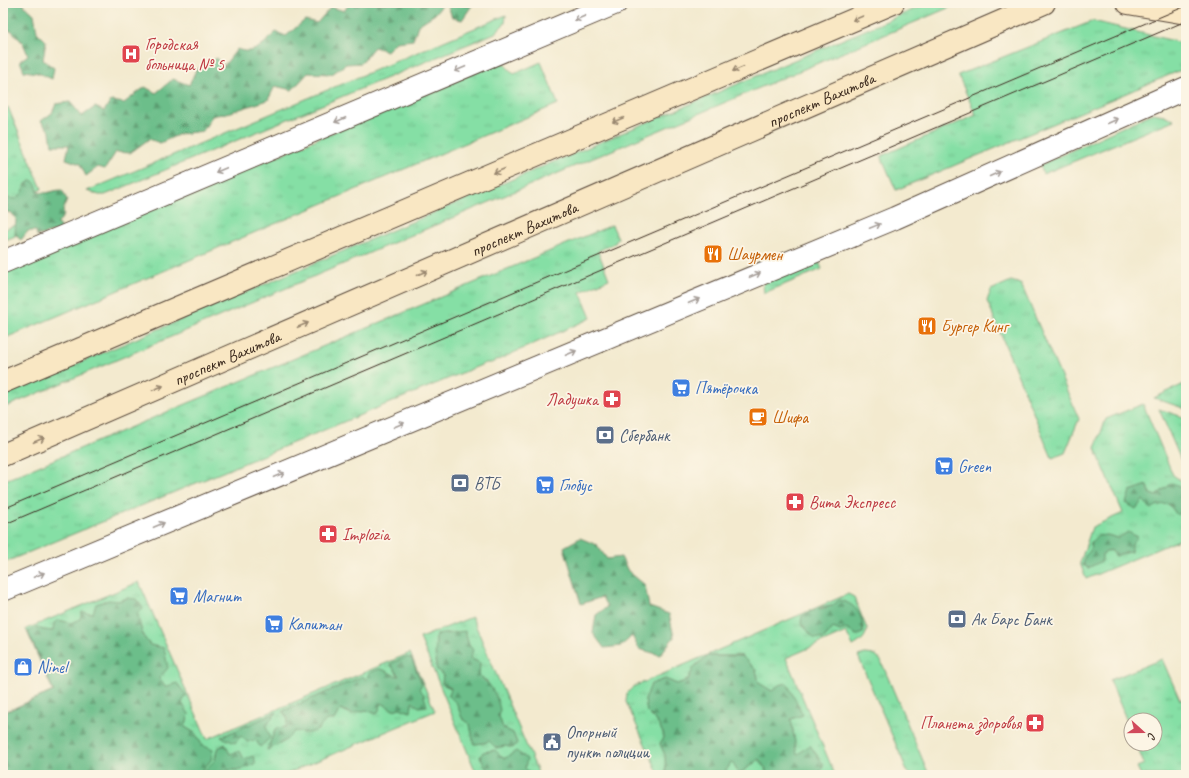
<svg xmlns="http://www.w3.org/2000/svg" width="1189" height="778" viewBox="0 0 1189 778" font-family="Caveat,sans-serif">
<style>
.grass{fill:url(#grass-tufts);stroke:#608462;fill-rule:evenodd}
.forest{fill:url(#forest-firs);stroke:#547454}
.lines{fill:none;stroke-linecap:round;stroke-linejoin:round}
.street-casing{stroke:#574739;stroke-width:24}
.secondary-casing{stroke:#574739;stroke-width:24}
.street{stroke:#fff;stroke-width:22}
.secondary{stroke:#f9e7c3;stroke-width:22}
.tram{stroke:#3b2a1e;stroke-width:1}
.oneway{stroke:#a79f9a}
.oneway2{stroke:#9a8870}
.labels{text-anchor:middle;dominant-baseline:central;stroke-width:3.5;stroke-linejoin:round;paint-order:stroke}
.health-label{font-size:17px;fill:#be3a42;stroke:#fcf5e5;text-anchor:start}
.street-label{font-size:17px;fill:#3b2a1e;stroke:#fcf5e5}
.food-label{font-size:17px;fill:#c56008;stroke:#fcf5e5;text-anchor:start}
.shop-label{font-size:17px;fill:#366cbe;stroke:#fcf5e5;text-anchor:start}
.service-label{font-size:17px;fill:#4e5e75;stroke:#fcf5e5;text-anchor:start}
</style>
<defs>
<pattern id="grass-tufts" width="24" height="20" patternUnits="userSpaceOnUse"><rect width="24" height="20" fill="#85dfa5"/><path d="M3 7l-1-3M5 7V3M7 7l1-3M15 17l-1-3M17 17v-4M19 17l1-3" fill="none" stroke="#74c08e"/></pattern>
<pattern id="forest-firs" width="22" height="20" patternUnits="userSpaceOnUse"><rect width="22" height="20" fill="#6cbe8a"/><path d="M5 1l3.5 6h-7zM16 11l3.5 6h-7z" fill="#5a9b70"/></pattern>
</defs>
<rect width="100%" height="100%" fill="#fcf5e5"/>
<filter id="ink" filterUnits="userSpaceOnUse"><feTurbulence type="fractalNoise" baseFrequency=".025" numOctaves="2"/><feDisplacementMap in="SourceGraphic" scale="8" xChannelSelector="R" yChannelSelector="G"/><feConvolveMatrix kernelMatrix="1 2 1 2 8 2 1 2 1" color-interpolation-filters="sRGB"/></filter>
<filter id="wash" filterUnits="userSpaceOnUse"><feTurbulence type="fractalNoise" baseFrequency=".012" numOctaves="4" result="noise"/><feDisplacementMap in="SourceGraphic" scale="16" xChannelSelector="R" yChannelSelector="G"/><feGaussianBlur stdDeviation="0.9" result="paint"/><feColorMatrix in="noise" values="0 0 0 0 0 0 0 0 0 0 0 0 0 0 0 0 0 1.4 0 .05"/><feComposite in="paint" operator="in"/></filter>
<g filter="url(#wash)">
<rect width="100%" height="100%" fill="#f3eacf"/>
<path class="grass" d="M929,3H960L3,408V395Z
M506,15L505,23L495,33L105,195H99L87,191Z
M1093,21L1186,44V68L896,190L881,156L976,115L958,75Z
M501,61L514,74L541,62L558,104L3,339V272Z
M8,107L42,189L3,207V110Z
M1153,113L1164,115L1174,120L1043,174L1040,165Z
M43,214L45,224L3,241V230Z
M612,225L618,238L615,243L598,251L609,279L580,292L591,318L491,363H486L3,563V481Z
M817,257L822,269L764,293L763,285L765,280Z
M1011,281L1021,284L1079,419L1065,453L1052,458L987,301L991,290Z
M1186,383V409L1154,398Z
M1143,404L1173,475L1186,484V497L1185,493L1164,489L1156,496L1150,494L1148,485L1130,491C1143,500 1154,505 1169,504L1177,515L1186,509V537L1086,579L1080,563L1092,527L1123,513L1095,448L1106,419ZM1107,535L1118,538L1131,552L1119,554L1116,556L1111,550L1102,554L1095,564L1088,568L1085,556Z
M1159,409L1186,418V472Z
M139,582L207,739L410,653L435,711L284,775H219L223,770H241L244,760L230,755L225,744L217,749L215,760L206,769L209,775H202L201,772L211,760L195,733L185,727L189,714L165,687L159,678L150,645L143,636L137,613L128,598L118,601H103L93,613L80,619L71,623L58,620L53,631L43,630L36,627L54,691L3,713L53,691L26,629ZM390,664L427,706L412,701L410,712L400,708L393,710L382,703L377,714L366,710L352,714L340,709L334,720L326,719L318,730L295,731L285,741L267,750L276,728L286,727L288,719L283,711L388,672L393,676H400ZM276,713L266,726L260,747L256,740L247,742L241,736L221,737Z
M848,594L854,597L867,629C866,638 860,642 853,646L846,632L786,658L835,775H820L823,764L797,755L791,719L802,715L796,701L779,685L772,691L759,683L756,670L742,656H707L694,667L688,680L677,684L665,679L645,700L647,712L657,722L664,735L660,744L665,755L666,775H659L626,702L627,693L633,687ZM839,601C855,611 863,611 863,633L857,635L846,629L840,631L833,628L824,639L814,638L801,623L821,607L832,606Z
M472,617L539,775H532L525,768L526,759L480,757L490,775H477L420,638ZM436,635L470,658L480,663L479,676L487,681L503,728L513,733L517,743L496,748L489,741L484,743L474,744L470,724L462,718L457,704L449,696L451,688L442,684L443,675L437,670C434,659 436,647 436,635Z
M865,654L876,655L881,661L929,775H909L858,656Z
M1162,659L1180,700L1186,698V775H1141L1137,767L1144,764L1136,744H1155V720H1131V731L1110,680Z
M760,759L766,769L765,775H723L732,761L739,774Z"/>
<path class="forest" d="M3,3H24V5L34,14L37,32L46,41L43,60L54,68L52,79L38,73L24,71L20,61L28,55L23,43L11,30L3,32Z
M350,3H444L435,14L418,25L413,40L396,42L387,51L374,47L361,63L346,64L332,74L308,73L292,90L275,86L268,100L231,112L212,116L203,131L180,134L160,143L149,139L130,153L116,152L105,169L98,167L86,176L80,164L66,159L69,145H52L50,132L41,121L52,113L56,104L70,102L82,116L95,107L104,111L111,101L124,103L145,87L156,93L173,79L189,85L196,70L217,58L224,66L237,49C255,56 263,44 276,32L286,36L305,20L317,23L331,7L344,11Z
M447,3H485L473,4L462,20L452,17Z
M32,180L36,184L38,192C49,195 51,190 62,190L67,200L63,210L64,215L58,223L61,230L37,236L36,231H28L21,240L15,235L16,219L11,212L3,213V200L9,198L16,199L23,192L26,184Z
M1172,483C1187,488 1186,495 1186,509L1177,515L1169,504L1158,505L1151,509L1143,500L1136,509L1126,503L1130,491L1148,485L1150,494L1156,496Z
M1128,532L1138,537L1132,543L1131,552L1119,554L1116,557L1111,550L1102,554V561L1088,568L1083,565L1085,556L1090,551L1091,542L1097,536L1107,535L1118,538Z
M580,538L597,545L607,559L621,557L628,571L645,585L649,607L669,614L674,637L660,655L639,649L632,636L621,646L604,648L593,633L596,615L607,607L602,597L581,604L564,547Z
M128,598L136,599L143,608L137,613L143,636L150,645L164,648L168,668L159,678L165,687L177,683L186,695L182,703L189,714L185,727L195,733L202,745L213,750L211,760L201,772L202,775H3V713L54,691L28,632L36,627L43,630L53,631L54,623L58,620L71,623L80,619L82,612L93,613L96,604L109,600L118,601Z
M839,600C857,604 863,615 863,633L857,635L846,629L840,631L833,628L824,639L814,638L801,623L802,616L814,610L832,606Z
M465,631L469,645L473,650L470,658L480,663L479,676C492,684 497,696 500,710L498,714L503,728L513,733L517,743L513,748L505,746L496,748L489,741L484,743L474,744L470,724L462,718L457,704L449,696L451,688L442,684L443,675L437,670C434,659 436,647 436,635Z
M707,656H742L756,670L759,683L772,691L779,685L787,683L803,715L791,719L797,755L810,745L823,764L820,775H765L766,769L759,759L739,774L732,762L723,775H666L665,755L660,744L664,735L657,722L647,712L645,700L651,684L665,679L677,684L688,680L694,667Z
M406,657L411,658L422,684L419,689L423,693L427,706L419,707L412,702L411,712L400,708L393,710L382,703L377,714L366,710L352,714L340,709L334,720H326C317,732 311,736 295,731L285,741L267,750L276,728L286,727L288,719L283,711L363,676L366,680L369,673C372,672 376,670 379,669C386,669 392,676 399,676L390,664Z
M277,712L266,726L270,738L260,747L256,740L247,742L241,736L235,743L221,737Z
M225,744L230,754L240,751L244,759L253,756L256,763L241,770H223L219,775H209L206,769L215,760L217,749Z
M495,750L504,759L516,751L527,759L525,768L532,775H490L480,757L483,752Z"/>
</g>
<g filter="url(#ink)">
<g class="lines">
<defs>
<path id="street" d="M3,262L616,3
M3,590L895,218L1186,88"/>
<g id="secondary">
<path d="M1128,3L1186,13"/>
<path d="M3,382L893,3"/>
<path id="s1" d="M3,455L1044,3"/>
</g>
</defs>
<use href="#street" class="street-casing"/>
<use href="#secondary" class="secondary-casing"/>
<use href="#street" class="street"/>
<use href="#secondary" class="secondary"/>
<path class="tram" d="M3,509L1186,6
M3,525L1186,21"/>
</g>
<defs><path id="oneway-shaft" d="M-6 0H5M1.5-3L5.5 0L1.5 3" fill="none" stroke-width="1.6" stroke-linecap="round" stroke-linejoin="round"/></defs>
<g class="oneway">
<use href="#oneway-shaft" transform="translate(580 18) rotate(157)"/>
<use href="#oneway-shaft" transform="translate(460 69) rotate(157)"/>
<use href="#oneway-shaft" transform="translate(340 120) rotate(157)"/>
<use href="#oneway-shaft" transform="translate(1113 121) rotate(-24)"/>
<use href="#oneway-shaft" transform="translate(221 170) rotate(157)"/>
<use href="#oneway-shaft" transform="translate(995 174) rotate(-24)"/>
<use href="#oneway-shaft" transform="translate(875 226) rotate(-22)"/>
<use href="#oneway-shaft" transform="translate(755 275) rotate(-23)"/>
<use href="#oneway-shaft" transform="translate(694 301) rotate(-23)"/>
<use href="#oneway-shaft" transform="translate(571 353) rotate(-23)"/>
<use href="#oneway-shaft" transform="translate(399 425) rotate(-23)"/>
<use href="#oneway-shaft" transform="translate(279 475) rotate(-23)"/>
<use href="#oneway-shaft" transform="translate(159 525) rotate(-23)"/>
<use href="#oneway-shaft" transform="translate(39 575) rotate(-23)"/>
</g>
<g class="oneway2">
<use href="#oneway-shaft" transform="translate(858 18) rotate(157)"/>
<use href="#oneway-shaft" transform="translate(738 69) rotate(157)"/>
<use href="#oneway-shaft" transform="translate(618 120) rotate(157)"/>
<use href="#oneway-shaft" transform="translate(499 171) rotate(157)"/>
<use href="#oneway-shaft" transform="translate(422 273) rotate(-23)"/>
<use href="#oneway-shaft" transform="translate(303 325) rotate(-23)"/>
<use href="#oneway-shaft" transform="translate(158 388) rotate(-23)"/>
<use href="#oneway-shaft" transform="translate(39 440) rotate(-23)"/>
</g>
</g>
<defs>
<symbol id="hospital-square" viewBox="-11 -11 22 22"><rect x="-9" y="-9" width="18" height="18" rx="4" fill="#e0444e" stroke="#fcf5e5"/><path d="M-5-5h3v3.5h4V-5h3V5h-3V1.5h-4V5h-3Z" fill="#fff"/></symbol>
<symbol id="restaurant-square" viewBox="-11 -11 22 22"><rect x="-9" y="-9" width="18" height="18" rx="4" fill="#e8710a" stroke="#fcf5e5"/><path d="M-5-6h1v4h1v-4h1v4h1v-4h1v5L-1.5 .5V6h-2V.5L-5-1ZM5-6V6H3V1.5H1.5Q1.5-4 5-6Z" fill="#fff"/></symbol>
<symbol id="supermarket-square" viewBox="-11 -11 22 22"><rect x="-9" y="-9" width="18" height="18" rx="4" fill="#3f7fe0" stroke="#fcf5e5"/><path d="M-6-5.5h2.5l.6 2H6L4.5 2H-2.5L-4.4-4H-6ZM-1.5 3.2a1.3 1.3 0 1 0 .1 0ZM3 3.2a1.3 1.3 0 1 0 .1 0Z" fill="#fff"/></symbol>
<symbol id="pharmacy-square" viewBox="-11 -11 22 22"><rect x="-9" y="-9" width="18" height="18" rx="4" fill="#e0444e" stroke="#fcf5e5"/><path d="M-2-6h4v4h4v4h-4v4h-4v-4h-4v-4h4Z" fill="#fff"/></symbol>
<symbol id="cafe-square" viewBox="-11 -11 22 22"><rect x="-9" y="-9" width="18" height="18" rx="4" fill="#e8710a" stroke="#fcf5e5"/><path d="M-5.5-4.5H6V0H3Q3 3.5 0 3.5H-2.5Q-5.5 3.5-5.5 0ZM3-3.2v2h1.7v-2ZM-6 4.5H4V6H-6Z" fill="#fff"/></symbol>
<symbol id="bank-square" viewBox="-11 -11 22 22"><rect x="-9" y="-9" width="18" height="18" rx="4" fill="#5c6f8a" stroke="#fcf5e5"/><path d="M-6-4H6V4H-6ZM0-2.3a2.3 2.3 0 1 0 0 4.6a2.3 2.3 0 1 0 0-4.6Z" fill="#fff"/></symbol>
<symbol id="shop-square" viewBox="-11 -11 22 22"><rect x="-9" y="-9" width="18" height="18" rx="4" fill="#3f7fe0" stroke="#fcf5e5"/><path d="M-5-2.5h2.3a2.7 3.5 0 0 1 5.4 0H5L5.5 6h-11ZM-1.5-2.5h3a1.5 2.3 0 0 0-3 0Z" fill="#fff"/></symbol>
<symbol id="civic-square" viewBox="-11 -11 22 22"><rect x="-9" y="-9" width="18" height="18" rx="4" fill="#5c6f8a" stroke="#fcf5e5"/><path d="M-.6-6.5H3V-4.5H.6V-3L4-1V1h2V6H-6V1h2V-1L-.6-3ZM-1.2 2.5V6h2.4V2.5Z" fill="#fff"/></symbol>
</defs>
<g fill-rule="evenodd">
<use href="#hospital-square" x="120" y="43" width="22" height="22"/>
<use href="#restaurant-square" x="702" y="243" width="22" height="22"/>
<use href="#restaurant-square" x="916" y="315" width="22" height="22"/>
<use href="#supermarket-square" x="670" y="377" width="22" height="22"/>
<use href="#pharmacy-square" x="601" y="388" width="22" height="22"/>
<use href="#cafe-square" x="747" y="406" width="22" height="22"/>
<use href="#bank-square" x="594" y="424" width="22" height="22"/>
<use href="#supermarket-square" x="933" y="455" width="22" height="22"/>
<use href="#bank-square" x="449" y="472" width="22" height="22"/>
<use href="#supermarket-square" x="534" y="474" width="22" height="22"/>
<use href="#pharmacy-square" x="784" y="491" width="22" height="22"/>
<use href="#pharmacy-square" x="317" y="523" width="22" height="22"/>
<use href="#supermarket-square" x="168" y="585" width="22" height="22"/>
<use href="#bank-square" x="946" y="608" width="22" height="22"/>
<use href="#supermarket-square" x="263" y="613" width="22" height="22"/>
<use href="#shop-square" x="12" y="656" width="22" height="22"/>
<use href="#pharmacy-square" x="1024" y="712" width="22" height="22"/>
<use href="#civic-square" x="541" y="731" width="22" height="22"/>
</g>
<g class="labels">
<g class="health-label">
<text x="145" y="44">Городская<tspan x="145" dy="20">больница № 5</tspan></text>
<text x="598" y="399" text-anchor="end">Ладушка</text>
<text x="809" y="502">Вита Экспресс</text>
<text x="342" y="534">Implozia</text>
<text x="1021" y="723" text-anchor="end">Планета здоровья</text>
</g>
<g class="street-label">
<text stroke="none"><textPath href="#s1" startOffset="892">проспект Вахитова</textPath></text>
<text stroke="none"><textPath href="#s1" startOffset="568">проспект Вахитова</textPath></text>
<text stroke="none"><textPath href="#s1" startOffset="244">проспект Вахитова</textPath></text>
</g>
<g class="food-label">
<text x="727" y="254">Шаурмен</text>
<text x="941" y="326">Бургер Кинг</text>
<text x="772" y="417">Шифа</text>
</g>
<g class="shop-label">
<text x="695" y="388">Пятёрочка</text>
<text x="958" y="466">Green</text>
<text x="559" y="485">Глобус</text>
<text x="193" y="596">Магнит</text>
<text x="288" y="624">Капитан</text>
<text x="37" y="667">Ninel</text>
</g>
<g class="service-label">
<text x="619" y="435">Сбербанк</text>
<text x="474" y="483">ВТБ</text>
<text x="971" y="619">Ак Барс Банк</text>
<text x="566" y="732">Опорный<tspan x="566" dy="20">пункт полиции</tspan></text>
</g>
</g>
<rect width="1189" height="778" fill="none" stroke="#fcf5e5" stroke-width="16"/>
<g transform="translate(1143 732) rotate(111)"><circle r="19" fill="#fcf5e5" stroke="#afa495"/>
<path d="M0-3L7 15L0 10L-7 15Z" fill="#d1495b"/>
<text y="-6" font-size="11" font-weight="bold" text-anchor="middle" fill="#3b2a1e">С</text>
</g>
</svg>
